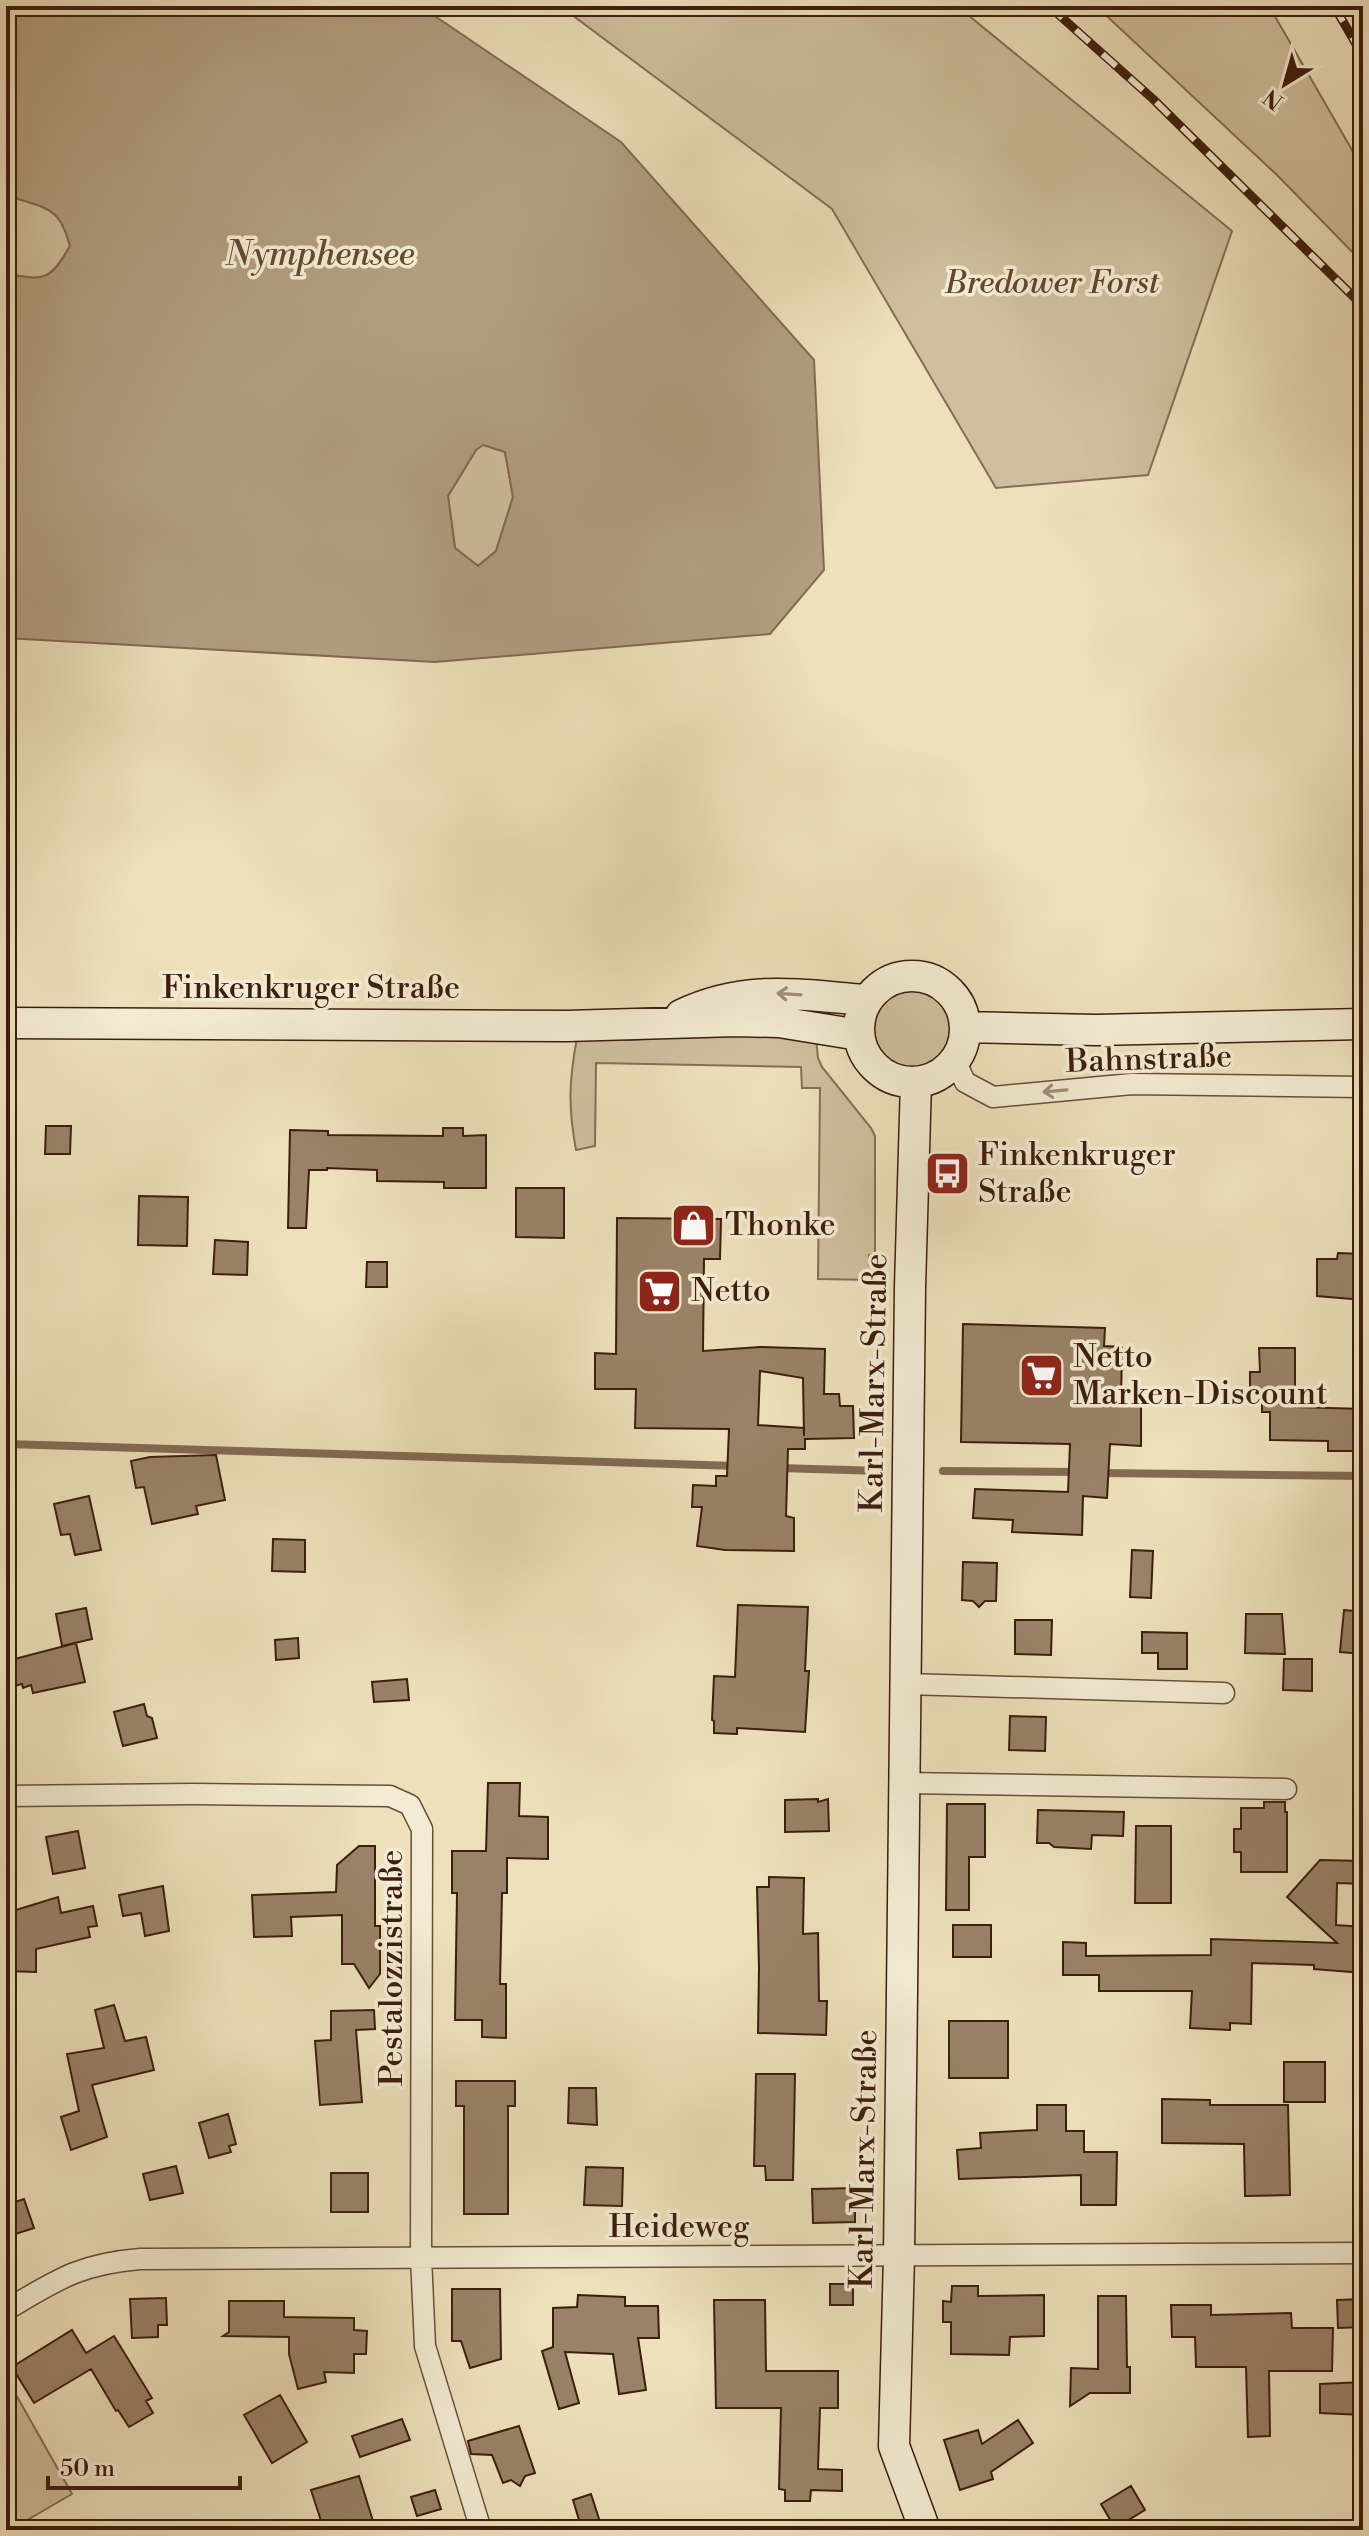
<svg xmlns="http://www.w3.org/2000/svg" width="1369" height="2536" viewBox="0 0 1369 2536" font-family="'Libre Bodoni',serif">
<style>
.green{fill:#cfbf9e;stroke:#866e56;stroke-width:2}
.water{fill:#b19e80;stroke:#836a52;stroke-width:2;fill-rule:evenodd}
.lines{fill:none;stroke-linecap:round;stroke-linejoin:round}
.stream{stroke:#836a52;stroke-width:8}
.building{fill:#998268;stroke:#3d1d0e;stroke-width:2;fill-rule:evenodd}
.street-casing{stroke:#694e39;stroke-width:23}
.secondary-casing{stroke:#3d1d0e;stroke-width:33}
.street{stroke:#f3ebd3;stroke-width:20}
.secondary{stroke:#f3ebd3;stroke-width:30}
.rail-casing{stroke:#3d1d0e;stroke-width:9}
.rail{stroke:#f3ebd3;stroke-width:6;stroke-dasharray:18;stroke-linecap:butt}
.oneway{stroke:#a18e7a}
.labels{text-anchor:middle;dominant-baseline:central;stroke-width:7;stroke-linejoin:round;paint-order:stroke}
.park-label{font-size:32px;font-style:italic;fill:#624632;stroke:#f3ebd3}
.street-label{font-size:32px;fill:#3d1d0e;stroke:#f3ebd3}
.poi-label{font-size:32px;fill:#3d1d0e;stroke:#f3ebd3;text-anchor:start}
.water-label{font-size:34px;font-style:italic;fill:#664a36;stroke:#f3ebd3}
</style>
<rect width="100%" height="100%" fill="#ede0bb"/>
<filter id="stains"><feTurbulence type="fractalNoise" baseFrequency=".0025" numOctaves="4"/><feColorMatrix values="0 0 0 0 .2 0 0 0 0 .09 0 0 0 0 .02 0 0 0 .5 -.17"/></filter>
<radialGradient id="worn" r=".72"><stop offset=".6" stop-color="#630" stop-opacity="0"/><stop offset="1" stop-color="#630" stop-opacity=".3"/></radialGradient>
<path class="green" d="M560,6H957L1232,231L1148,475L996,488L832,209Z
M1096,6H1269L1363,169V263L1277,175Z
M15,198C50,209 60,209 70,246C50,280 44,282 6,273V204Z
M483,444L505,452L513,497L496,551L478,566L455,548L448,496L476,450Z
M874 1030a40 40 0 1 1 80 0a40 40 0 1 1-80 0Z
M724,1032L816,1038L818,1058L822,1067L871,1128L875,1136V1254L869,1255V1265L880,1266V1278L875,1280L818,1279L820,1088H802L801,1067L596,1063L595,1146L576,1150C568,1107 569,1080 577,1038L633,1040Z
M6,2377L72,2494L10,2530H6Z"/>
<path class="water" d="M6,6H420L621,142L814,360L824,570L770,634L435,662L6,638V273C44,282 51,280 70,246C60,209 50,209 15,198L6,204ZM483,445L505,452L513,497L496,551L478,566L455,548L448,496L476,450Z"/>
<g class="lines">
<path class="stream" d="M6,1444L737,1466
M778,1468L882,1471
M943,1471L1079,1472
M1100,1473L1363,1476"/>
</g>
<path class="building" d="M46,1126H71L70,1154H45Z
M443,1128H463V1136L486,1135V1188H444V1182L377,1181V1170L327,1168V1170H309L306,1228H288L290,1130L328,1131V1135L443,1136Z
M516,1188H564V1238L516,1237Z
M139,1196L188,1197L187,1246L138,1245Z
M617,1218L721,1219L720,1259H704L703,1351L760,1347L825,1349L824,1394H839L840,1406H853L854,1438L805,1439V1449H788L786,1516L794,1518V1551L725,1550L697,1546L702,1507H692L693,1485L716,1486V1476H727L729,1429L635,1428L636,1389H595V1353L616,1354ZM760,1371L803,1378L804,1436V1428L758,1425Z
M215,1240L248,1242L247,1275L213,1274Z
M1338,1253L1363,1254V1300L1317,1296V1259H1337Z
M367,1262H387V1287H366Z
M963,1324L1105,1328L1104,1346L1122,1347L1121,1403L1141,1404V1446L1110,1444L1107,1498L1083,1496L1082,1535L1012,1532L1013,1520L973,1518L975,1489L1068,1492L1070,1444L961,1442Z
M1259,1348H1295V1407L1363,1409V1451H1328V1441L1270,1440V1412H1262V1393H1250V1372H1260Z
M216,1455L225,1500L196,1506L198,1514L152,1524L144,1487L136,1488L131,1461L150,1457Z
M89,1496L101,1550L75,1555L70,1534L61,1535L54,1504Z
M273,1539L305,1540V1572L272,1571Z
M1132,1550L1153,1551L1151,1598L1130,1597Z
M963,1562L997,1563L996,1601H985L979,1607L973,1601L962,1600Z
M738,1605L808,1607L805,1671H809L805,1732L737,1728V1734L714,1733V1721L712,1720L714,1676L735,1677Z
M86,1608L92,1639L62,1646L56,1614Z
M1344,1610L1363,1612V1654L1340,1652Z
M1246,1614H1282L1285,1654L1245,1653Z
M1015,1620H1052L1051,1655L1015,1654Z
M1142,1632L1187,1633V1669H1158V1653H1142Z
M298,1638L299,1658L276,1660L275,1640Z
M76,1643L85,1682L33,1693L31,1685L23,1688L22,1684L14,1686L7,1661Z
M1284,1659H1312V1691L1283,1690Z
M407,1679L409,1700L374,1702L372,1682Z
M144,1704L147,1716L152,1718L157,1738L123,1746L114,1712Z
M1010,1716L1046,1717L1045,1751L1009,1750Z
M488,1783H520L519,1816L548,1817V1859L507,1858V1893H502L500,1984H506V2038L482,2037V2020H455L457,1893H452V1851H486Z
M818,1799V1802L828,1799L829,1831L785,1832V1800Z
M1264,1802H1285V1812H1287V1872H1241V1852H1234V1829H1241V1808H1264Z
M947,1804H985V1857H969V1910H946Z
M1038,1810L1124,1812L1123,1836L1092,1835L1091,1849L1054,1847L1049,1843H1037Z
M1136,1826H1171V1903H1135Z
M78,1831L85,1868L53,1874L46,1837Z
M359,1846H375V1926H380V1974L369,1988L354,1964H342V1915L291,1917L292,1936L254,1937L252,1895L336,1892L337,1865Z
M1320,1860L1363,1861V1884L1337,1883L1336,1925L1363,1927V1973L1314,1969V1965L1252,1963L1251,2024L1230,2023V2030L1190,2028L1192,1991H1099V1975H1063V1942L1086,1943V1956L1211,1955V1939L1337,1943L1287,1897Z
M769,1877L804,1878L803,1934L818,1933L819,2001H827L826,2035L758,2033L759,1968L757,1887H769Z
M163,1886L169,1931L145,1936L141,1913L123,1916L119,1895Z
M58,1897L61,1913L93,1906L97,1926L88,1927L90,1937L36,1949V1972L6,1971V1913Z
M953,1925H991V1957H953Z
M114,2005L125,2041L146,2037L154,2070L92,2085L107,2137L71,2150L61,2117L79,2111L67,2054L104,2048L95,2010Z
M374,2010L375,2029L356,2030L362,2102L320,2105L315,2041L331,2040V2011Z
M949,2021H1008V2078H949Z
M1284,2062H1325V2102H1284Z
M756,2074H795L793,2180H766L765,2166H754Z
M456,2081H515V2106H508V2214H464V2106H456Z
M569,2088H596L597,2125L568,2123Z
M1162,2099L1210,2100V2105H1288L1290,2195L1245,2196L1244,2144L1162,2143Z
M1037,2105H1066V2131H1084V2152H1117L1116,2205H1081V2175L959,2179L957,2150L981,2148L980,2133L1037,2130Z
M228,2114L236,2144L229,2146L231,2152L209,2158L199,2123Z
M176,2166L183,2193L150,2200L143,2174Z
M586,2167L623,2168L622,2206L584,2205Z
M331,2173H368V2212H331Z
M855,2188V2222L813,2223L812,2189Z
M24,2199L34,2228L6,2237V2205Z
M830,2284H853V2305H830Z
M952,2286H978V2296L1044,2295V2336L1010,2337L1009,2355L951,2354V2322H943V2301L951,2302Z
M452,2289H500L501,2359L470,2368L461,2341H452Z
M578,2295L625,2297V2306H658L659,2338H638L646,2390L619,2394L613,2354L565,2352L579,2403L559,2409L542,2351L553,2347V2308L577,2307Z
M1098,2296H1126L1127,2367H1130V2393H1090L1070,2406L1071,2368L1098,2369Z
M166,2298L167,2325H158V2337L132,2338L130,2299Z
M1363,2299V2327L1338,2328L1337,2300Z
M714,2300H765L766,2371H838V2408H820L818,2469L842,2470V2491L811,2490L810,2501H785V2490L779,2489L781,2408H716Z
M229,2301H284V2317L354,2318V2330L367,2331L366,2354H354V2373L324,2372L326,2382L298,2389L289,2354V2337L223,2336L229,2332Z
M1171,2305H1211V2315L1291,2313L1292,2328H1333L1332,2371H1269L1270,2436L1248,2437L1246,2367H1196L1195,2337H1172Z
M72,2330L86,2353L114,2336L152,2398L146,2401L153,2413L129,2427L118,2410L116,2411L91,2369L34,2403L12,2367Z
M1363,2382V2415L1320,2413V2384Z
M280,2395L307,2442L272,2463L244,2415Z
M402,2419L410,2440L360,2457L352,2436Z
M1018,2420L1033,2443L991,2472L993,2479L960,2490L944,2440L978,2430L982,2444Z
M519,2426L535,2473L525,2476L520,2486L511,2480L503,2483L492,2455L471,2454L468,2441Z
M359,2476L373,2521L346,2530H324L311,2490Z
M1131,2486L1145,2510L1115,2528L1101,2504Z
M435,2490L441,2509L417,2516L411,2497Z
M591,2494L601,2525L582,2530L573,2500Z"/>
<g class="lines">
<defs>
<path id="street" d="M955,1060L965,1082L993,1097L1132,1084L1363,1087
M906,1684L1224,1693
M905,1783L1286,1789
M6,1796L192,1794L390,1796L410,1805L422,1829L421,2257L425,2346L481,2530
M6,2310C57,2280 79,2264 140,2259L1363,2253"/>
<path id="secondary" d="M859 1029a53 53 0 1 1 106 0a53 53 0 1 1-106 0Z
M681,1015C746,984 799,995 867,1000
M6,1023L567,1026L736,1021L779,1022L859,1035
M965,1027L1096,1030L1363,1024
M916,1082L910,1287L899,2256L894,2446L925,2530"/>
</defs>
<use href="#street" class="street-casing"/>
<use href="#secondary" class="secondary-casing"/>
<use href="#street" class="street"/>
<use href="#secondary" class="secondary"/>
<defs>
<path id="rail" d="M1049,6L1153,99L1363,306
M1334,6L1363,56
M1353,6L1363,23"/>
</defs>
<use href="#rail" class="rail-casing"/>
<use href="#rail" class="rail"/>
</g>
<defs><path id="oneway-shaft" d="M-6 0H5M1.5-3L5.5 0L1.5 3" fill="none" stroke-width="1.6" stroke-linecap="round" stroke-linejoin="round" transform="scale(2)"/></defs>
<g class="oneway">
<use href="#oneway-shaft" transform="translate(789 994) rotate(-176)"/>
<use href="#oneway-shaft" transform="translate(1055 1091) rotate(175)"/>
</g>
<defs>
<symbol id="bus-square" viewBox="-11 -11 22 22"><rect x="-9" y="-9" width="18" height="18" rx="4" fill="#8f2418" stroke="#f3ebd3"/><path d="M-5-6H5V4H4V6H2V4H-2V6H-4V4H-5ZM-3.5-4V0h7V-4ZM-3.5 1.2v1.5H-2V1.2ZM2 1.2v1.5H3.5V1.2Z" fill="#fff"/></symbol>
<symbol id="shop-square" viewBox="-11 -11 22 22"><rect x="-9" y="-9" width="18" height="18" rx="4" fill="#8f2418" stroke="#f3ebd3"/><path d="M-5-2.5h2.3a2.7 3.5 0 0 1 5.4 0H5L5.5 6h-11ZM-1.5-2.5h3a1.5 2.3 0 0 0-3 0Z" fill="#fff"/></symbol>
<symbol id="supermarket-square" viewBox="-11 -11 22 22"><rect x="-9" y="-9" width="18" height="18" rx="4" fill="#8f2418" stroke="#f3ebd3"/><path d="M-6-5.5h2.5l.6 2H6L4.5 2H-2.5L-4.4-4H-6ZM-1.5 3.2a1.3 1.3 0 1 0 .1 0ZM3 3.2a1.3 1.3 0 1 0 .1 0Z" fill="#fff"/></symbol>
</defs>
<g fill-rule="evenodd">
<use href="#bus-square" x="922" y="1148" width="51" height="51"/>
<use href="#shop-square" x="668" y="1200" width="51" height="51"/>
<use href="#supermarket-square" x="634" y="1266" width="51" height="51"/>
<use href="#supermarket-square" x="1016" y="1350" width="51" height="51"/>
</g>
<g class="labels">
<g class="park-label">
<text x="1052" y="283">Bredower Forst</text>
</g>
<g class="street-label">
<text x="311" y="988">Finkenkruger Straße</text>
<text transform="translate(1149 1059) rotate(-2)">Bahnstraße</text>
<text transform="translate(874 1383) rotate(-89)">Karl-Marx-Straße</text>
<text transform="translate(392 1968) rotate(-90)">Pestalozzistraße</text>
<text transform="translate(864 2159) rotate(-89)">Karl-Marx-Straße</text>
<text x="679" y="2227">Heideweg</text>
</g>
<g class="poi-label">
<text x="978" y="1155">Finkenkruger<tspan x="978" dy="37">Straße</tspan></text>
<text x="725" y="1225">Thonke</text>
<text x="691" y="1291">Netto</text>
<text x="1073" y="1357">Netto<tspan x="1073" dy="37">Marken-Discount</tspan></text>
</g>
<g class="water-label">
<text x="320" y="255">Nymphensee</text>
</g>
</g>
<rect width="1369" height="2536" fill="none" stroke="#ede0bb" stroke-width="32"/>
<rect x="8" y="8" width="1353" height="2520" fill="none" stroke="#3d1d0e" stroke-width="4"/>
<rect x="16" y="16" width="1337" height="2504" fill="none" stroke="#3d1d0e" stroke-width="2"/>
<g transform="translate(1285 84) rotate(217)" stroke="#f3ebd3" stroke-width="6" paint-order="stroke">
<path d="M0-6L14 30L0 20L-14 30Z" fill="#3d1d0e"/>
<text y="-12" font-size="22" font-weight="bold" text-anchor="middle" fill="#3d1d0e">N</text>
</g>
<path d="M48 2476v12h192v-12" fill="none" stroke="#3d1d0e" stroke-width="4"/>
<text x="60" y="2476" font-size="24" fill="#3d1d0e" stroke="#f3ebd3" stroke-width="6" paint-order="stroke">50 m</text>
<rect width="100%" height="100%" filter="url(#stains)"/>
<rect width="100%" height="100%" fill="url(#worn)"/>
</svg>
